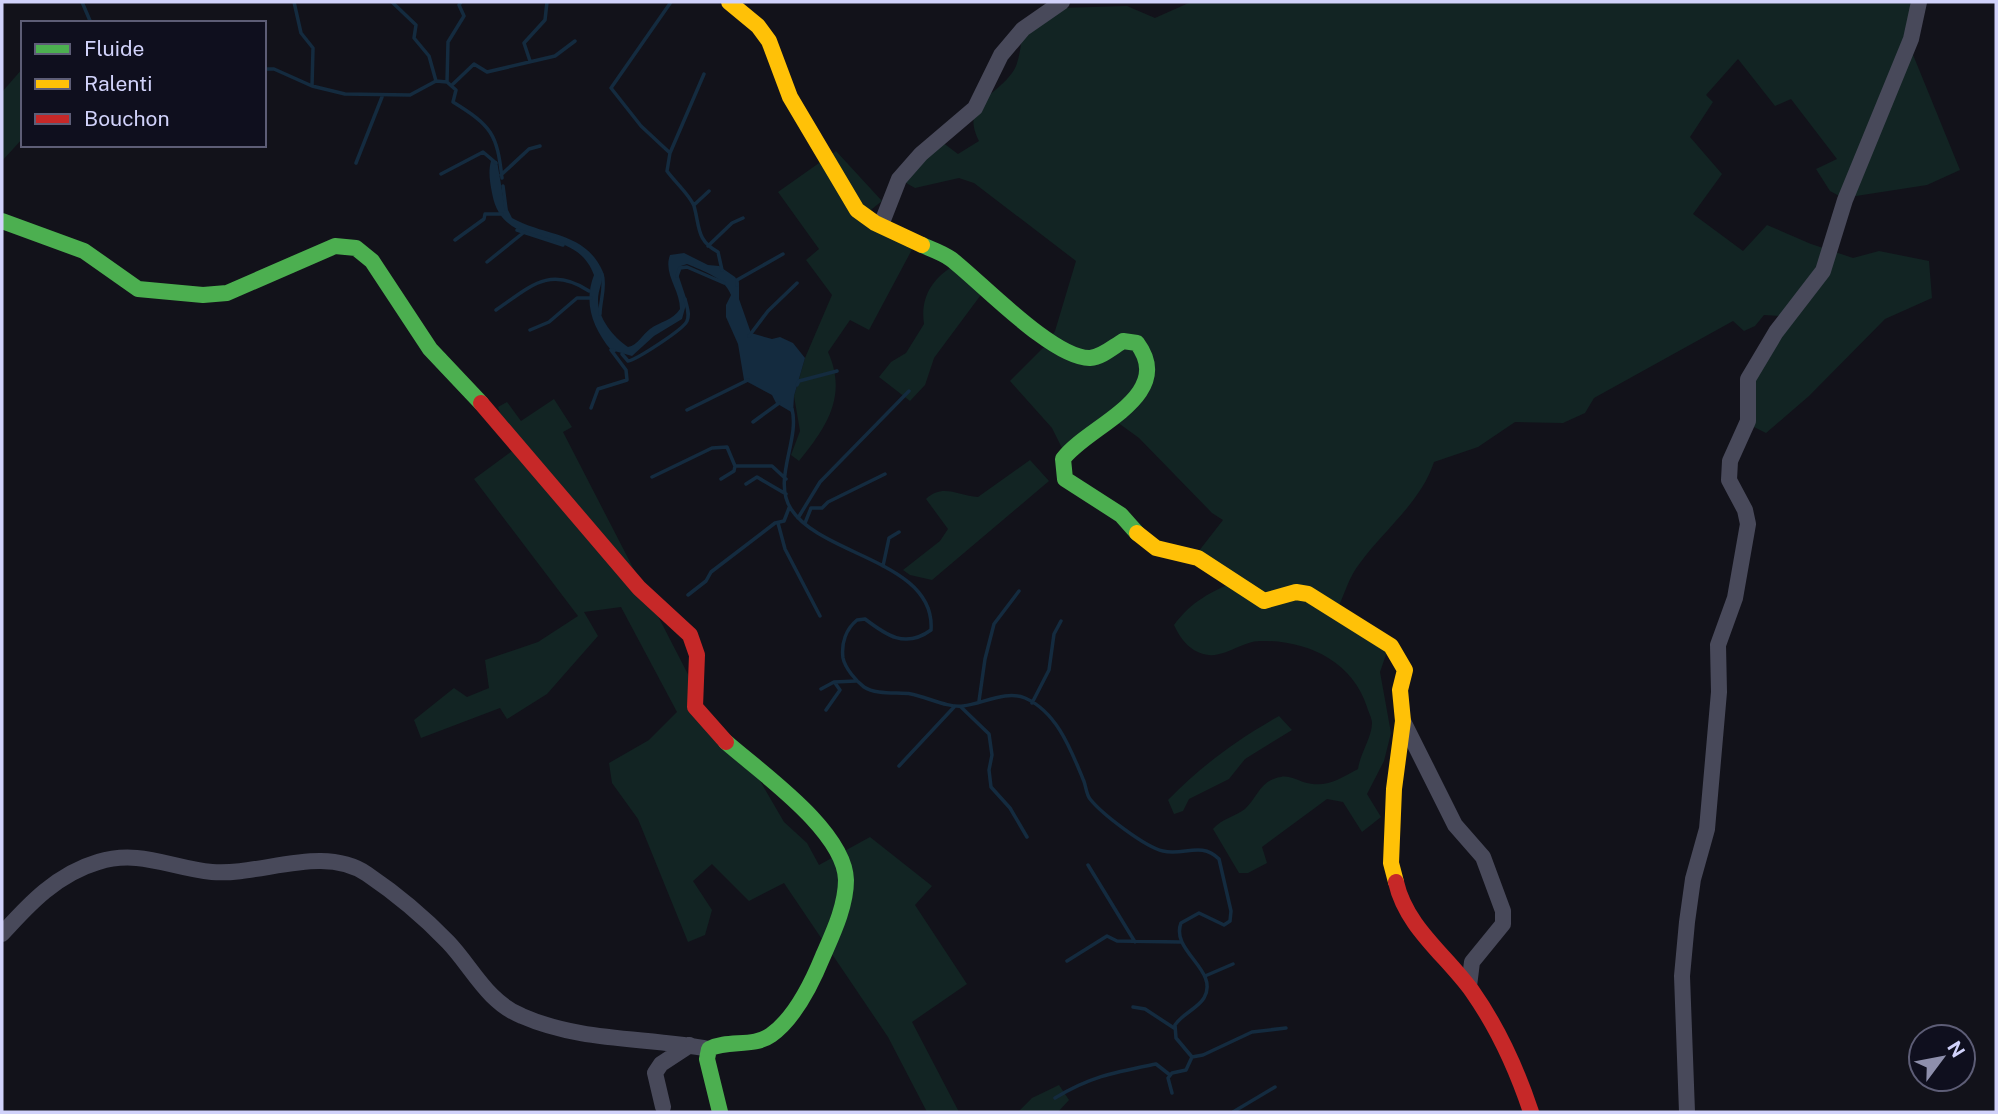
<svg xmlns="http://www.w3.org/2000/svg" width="1998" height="1114" viewBox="0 0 1998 1114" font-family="'Public Sans',sans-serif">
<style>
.green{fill:#122423}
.water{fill:#142b3f}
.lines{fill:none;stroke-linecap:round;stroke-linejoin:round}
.stream{stroke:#142b3f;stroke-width:3.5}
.street{stroke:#48495a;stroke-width:16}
.fast{stroke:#4caf50;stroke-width:16}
.slow{stroke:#ffc107;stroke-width:16}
.jam{stroke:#c62828;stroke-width:16}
</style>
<rect width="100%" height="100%" fill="#12121a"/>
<path class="green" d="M1191,2H1914L1907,40L1960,170L1927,185L1843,198L1830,191L1816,169L1837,159L1791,99L1775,106L1738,59L1706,95L1713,102L1690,137L1722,174L1693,214L1743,251L1767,225L1811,244L1853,258L1879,251L1929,261L1932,298L1885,319L1809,396L1766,433L1744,422L1743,399L1780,316L1764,315L1755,326L1744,331L1733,321L1594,398L1585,413L1563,423L1515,422L1478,447L1434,462C1421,502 1384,530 1360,563C1349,576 1344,596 1336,612L1389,646L1380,672L1391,733L1384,761L1367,794L1381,817L1362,832L1343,802L1327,799L1262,847L1267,863L1248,873H1239L1213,829C1223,818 1234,817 1245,809C1258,797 1260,780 1281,777C1289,775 1298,781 1307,783C1327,788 1341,778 1358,769C1360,754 1372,737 1372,723C1372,718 1368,711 1367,707C1352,661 1307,640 1260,641C1244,641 1224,657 1209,655C1191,653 1181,640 1174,625C1191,602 1211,591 1238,581L1195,556L1223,520L1212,513L1139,438L1117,422L1063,450L1052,428L1010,381L1046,345L1055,331L1076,261L974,183L959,178L915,188L899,179L938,139L958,154L979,141C960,104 994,98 1012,73C1020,63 1021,42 1023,29L1058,8L1127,6L1155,18Z
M23,68V138L2,161V92Z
M836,151L882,201L863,216L916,242L869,330L850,320L828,352C848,396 826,428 799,461L791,455L800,431L794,396L805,358L832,295L806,260L819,249L778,192Z
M955,265L983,292L934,358L925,385L910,401L879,377L891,362L906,353L924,324C920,298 932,278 955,265Z
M554,399L572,427L563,432L693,684L689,696L759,779L784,822L807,843L819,865L870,837L932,886L915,905L967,984L912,1022L959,1112H927L888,1037L784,883L749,901L712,864L693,881L712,910L705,935L688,942L638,819L612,783L609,763L649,740L677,712L621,607L584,612L598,636L547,694L507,719L500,708L421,738L414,720L454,688L467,697L489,688L485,660L538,642L578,616L474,479L512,451L498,407L507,402L521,421Z
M1030,460L1049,481L932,580L910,575L903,570L940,541L948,529L926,499C943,483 958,496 978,497Z
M1279,716L1292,730L1245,759L1229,779L1189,799L1183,811L1174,814L1168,800C1202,765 1237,740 1279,716Z
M1059,1085L1069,1100L1058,1112H1018L1032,1098Z"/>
<path class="water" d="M491,161H497L504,202L512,218C546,237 585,231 603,272C603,282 598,290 598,300C598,318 613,337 628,347C638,345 642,335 650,329C661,321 672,321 680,309C680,289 663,274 670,255L684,253L708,265L719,266L735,277L739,283V299L751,333L772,339L780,337L793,343L805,358L794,396L793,413L776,403L772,395L744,380L738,344L726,317V305L731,295C724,277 703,271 687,264L681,266L678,274L687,301L682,319L654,336L632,356L611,350C593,328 583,303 594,275C574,221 503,255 492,193C490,182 488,172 491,161Z"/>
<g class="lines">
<path class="stream" d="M82,2L91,23
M294,2L301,33L313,48L312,86
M392,2L416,25L414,38L429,56L436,81
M671,2L611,88L641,126L670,153L667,171C674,181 690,195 694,206C700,227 696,240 718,252L722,270
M530,61L524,43L545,20L547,2
M264,69H274L312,86L345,94L410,95L436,81L447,82L456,90L453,102C492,126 497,134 502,178
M447,82L448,42L464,16L459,5L461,2
M452,85L474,64L487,72L555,56L575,41
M670,153L704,74
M356,163L382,97
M441,174L483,152L496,163
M501,175L529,149L540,146
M503,186L506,209
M694,205L709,191
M517,230L563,245
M455,240L484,219L485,214H502
M708,246L732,223L743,218
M487,262L523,233
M677,276L680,268L687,267L724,283
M737,285V280L783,254
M496,310C530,287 549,265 589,291
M600,314C600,301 606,287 602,274
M530,330L549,322L577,298H591
M749,336L768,311L797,283
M622,354L628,361C636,360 684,329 687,321C690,314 687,307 685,299
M797,385L799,381L837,371
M591,408L598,389L627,380L626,370L611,350L614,351
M792,409C800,440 772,480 791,509C821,556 936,561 931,630C905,649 886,635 865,619L857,620C846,629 841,643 843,658C845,668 856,681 864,687C876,695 898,692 911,694C927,697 948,708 963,706C982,704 1006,690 1025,698C1057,712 1071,750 1083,779C1086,785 1086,794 1090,799C1102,814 1145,847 1163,851C1184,856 1201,841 1219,859L1231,911L1230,921L1224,925L1199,913L1181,923C1170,951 1220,970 1204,998C1197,1009 1182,1014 1175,1025L1176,1038L1192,1057L1186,1070L1172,1073L1168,1078L1172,1093
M687,410L748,380
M753,422L779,403
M652,477L712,448L727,447L735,466H772L786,479
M721,479L734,471L735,466
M746,484L757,477L786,494
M798,518L820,482L909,391
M778,523L785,549L820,616
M805,523L811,508H822L828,502L885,474
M883,566L889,538L899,532
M688,595L706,581L711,572L775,523L784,521L789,508
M821,689L834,682L856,681
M979,701L985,659L994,624L1019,591
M1032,703L1049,670L1054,634L1061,621
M961,707L989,734L992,755L989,770L991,787L1010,808L1027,837
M826,710L840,690L835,683
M899,766L955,706
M1088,865L1135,942
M1067,961L1107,936L1117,941L1181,942
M1205,976L1233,964
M1133,1007L1145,1009L1174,1028
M1192,1057L1203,1055L1252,1032L1286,1028
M1055,1098C1091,1076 1116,1072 1156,1064L1170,1075
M1233,1112L1275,1087"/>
<path class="street" d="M881,225L899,179L921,154L975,108L1001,55L1023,29L1062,2
M1403,721L1455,825L1483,857L1503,911V924L1472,962L1469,986
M2,934C29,904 57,874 98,862C139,849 171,868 212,872C261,876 323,844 367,874C395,893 425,918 448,942C472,967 487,1002 522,1016C581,1042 646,1037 709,1049
M663,1107L655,1073L661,1064L690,1045
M1687,1112L1682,976L1687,922L1693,879L1707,829L1719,692L1718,645L1735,598L1748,524L1745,510L1729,480L1730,461L1748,421V379L1776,332L1823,271L1845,200L1911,39L1919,2"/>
<path class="fast" d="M2,221L84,251L138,289L203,295L227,293L335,246L356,248L372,261L430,349L481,403
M922,245C931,249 943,253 951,259C980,281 1053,359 1090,358C1102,357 1113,347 1123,341L1137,343C1177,397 1087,426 1063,459L1065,479L1121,515L1137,533
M720,1112L707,1059L709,1049C728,1039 753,1048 771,1035C795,1018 812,983 823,956C833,933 846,906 846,880C845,831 760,772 726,742"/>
<path class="slow" d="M729,2L758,26L769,41L790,97L857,210L875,223L922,245
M1137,533L1156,548L1198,558L1264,601L1296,592L1308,594L1391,646L1405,670L1400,690L1403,721L1394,789L1391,863L1396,882"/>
<path class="jam" d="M481,403L639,588L690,635L697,655L695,707L726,742
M1396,882C1406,927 1446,955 1472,991C1498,1028 1517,1070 1531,1112"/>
</g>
<rect width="1998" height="1114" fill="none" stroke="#d1d2fa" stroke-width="7"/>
<rect x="21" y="21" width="245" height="126" fill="#0f0f1e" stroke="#5d5d76" stroke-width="2"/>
<rect x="35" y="44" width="35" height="10" fill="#4caf50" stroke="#5d5d76" stroke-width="2"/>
<text x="84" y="56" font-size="21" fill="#d1d2fa">Fluide</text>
<rect x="35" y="79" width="35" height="10" fill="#ffc107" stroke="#5d5d76" stroke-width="2"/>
<text x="84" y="91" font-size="21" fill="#d1d2fa">Ralenti</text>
<rect x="35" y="114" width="35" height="10" fill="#c62828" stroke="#5d5d76" stroke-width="2"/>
<text x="84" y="126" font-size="21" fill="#d1d2fa">Bouchon</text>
<g transform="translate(1942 1058) rotate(58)"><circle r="33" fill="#0f0f1e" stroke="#5d5d76" stroke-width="2"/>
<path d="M0-5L12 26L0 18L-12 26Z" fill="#8e8fac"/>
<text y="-10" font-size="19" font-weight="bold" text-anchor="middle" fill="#d1d2fa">N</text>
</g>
</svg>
